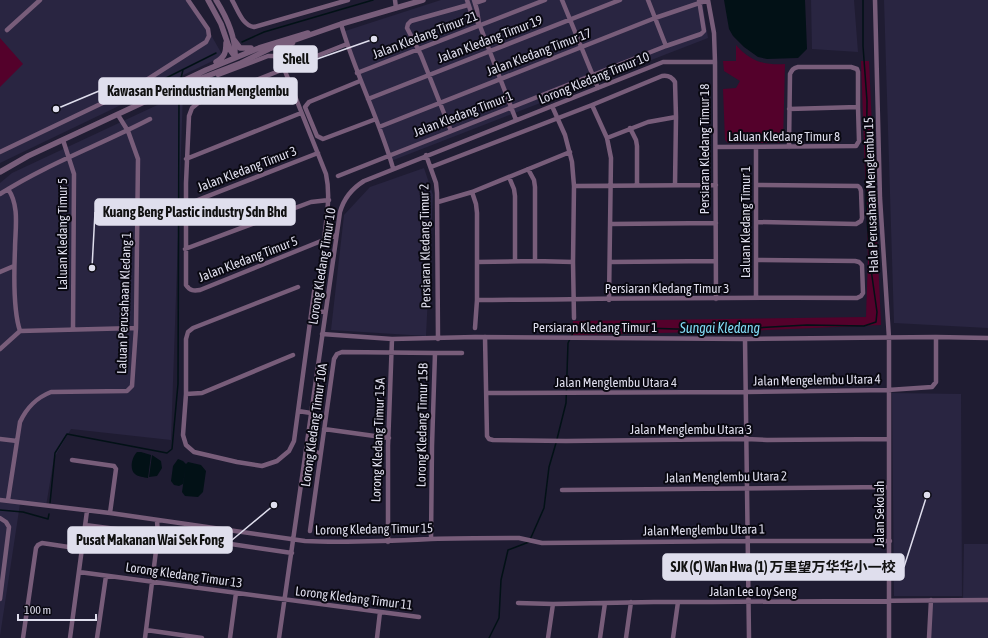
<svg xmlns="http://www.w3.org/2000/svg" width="988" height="638" viewBox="0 0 988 638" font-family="'Asap Condensed','Noto Sans SC',sans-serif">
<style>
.built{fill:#292541}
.green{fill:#54012b}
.water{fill:#021116}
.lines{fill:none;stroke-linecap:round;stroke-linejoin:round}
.stream{stroke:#021116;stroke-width:1.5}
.minor{stroke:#785d7a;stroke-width:4.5}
.tertiary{stroke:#785d7a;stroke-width:5.5}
.labels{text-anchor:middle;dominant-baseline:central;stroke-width:4;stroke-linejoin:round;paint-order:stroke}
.street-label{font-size:13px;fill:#dfdeed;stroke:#090811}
.water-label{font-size:14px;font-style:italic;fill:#82dbf5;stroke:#090811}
.leader{fill:none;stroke:#dfdeed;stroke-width:1.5}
.callout-dot{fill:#dfdeed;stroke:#090811;stroke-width:1.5}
.callout{fill:#dfdeed;stroke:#dfdeed;stroke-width:1.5}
.callout-label{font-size:14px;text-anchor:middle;font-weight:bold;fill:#111}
</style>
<rect width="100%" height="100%" fill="#1f1c32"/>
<path class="built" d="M0,0H191L223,56L0,163Z
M441,0H702L708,38L391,161L342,32Z
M811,0H854L858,52L812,49Z
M884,0H988V328L894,323Z
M183,93L171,440L71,429L54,458L46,506L20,504L0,636V183L12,173Z
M424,168L433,195L426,336L331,330L344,215L370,187Z
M892,393L961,394L962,596H894Z
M964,544H988V638H929L931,599L963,598Z"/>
<path class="green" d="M0,38L23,64L0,87Z
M736,45C751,62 764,65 785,64L783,143H728L725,140L723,89L736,88L740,81L724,71L723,61H736Z
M861,61H869L881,325L746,331L571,335L573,321L866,317L868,258Z"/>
<path class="water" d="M724,0H805L807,49L798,58L767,59L758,57L744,47L733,36L729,29Z
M137,452H141L151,455L148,478C144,477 138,477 135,474C129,469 132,457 137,452Z
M152,455L161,461L162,468L157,476L149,477Z
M178,459L183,461L186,464L183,484L179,486L174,485L171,481L173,466Z
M188,462L201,465L206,471L203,492L198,497L185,496L182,492L186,464Z"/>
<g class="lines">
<path class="stream" d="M242,42L264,32L373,0
M181,78L183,70
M146,88L216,53
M557,439L566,403L568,343L573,333L582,326L676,329H738L807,325L864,326L876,322L877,312L870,262L866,204L867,101L863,46V0
M50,503L55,453L67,434L167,453L172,449L178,384L179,94
M0,510L23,512L48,519L49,514
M489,638L499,618L501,580L508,550L529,542L544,508L549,467L556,443"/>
<path class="minor" d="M232,0C238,10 242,25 254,27L348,0
M395,0L396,8
M467,0L471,12L480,26L516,120
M474,0L477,10L479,24
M562,0L598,88
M648,0L666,46
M708,0L714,33L715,62L716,299
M875,0L880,198L889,338V638
M475,3L484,0
M341,24C355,73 379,119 393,168
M7,30L40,0
M293,43L282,49L279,56L326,174C331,197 326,219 324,241
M357,73L545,0
M218,75L268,56H274L279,61
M360,81L309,102L305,107L317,136L323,139L376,119
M134,88L144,102
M368,99L620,0
M592,105L607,138L611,158L609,300
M552,106L565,135L572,162L574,186L573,262L574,318
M379,127L655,18L708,0
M630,128L636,140L637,146V185
M451,131L421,55L407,28L408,24L411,21L468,5
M607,138L648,122L676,117
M63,140L74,174L73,329
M716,147L856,146L859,141L858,107
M756,147V298
M789,147L790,74C792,70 793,68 798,67H851L857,69L858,72V107L789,109
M0,152L134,88L206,42L209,36L208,29L188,0
M426,155L436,183L437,193L438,339
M186,159L301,113
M431,167L592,105L662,76C668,75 672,77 675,82L676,117L675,185
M528,169L534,180L535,187V261
M338,176L666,46L701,34L704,31L699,0
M509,177L514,189L515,196V261
M756,185L858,186L860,188L861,191L862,218L861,221L856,224L756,222
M574,186L716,185
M8,189C20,206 15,230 15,249C14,272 13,310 20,331L136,328
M472,192L476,204L477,213V300L475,328
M0,194C47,164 100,145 150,119
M438,202L472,192L570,152
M185,205L318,153
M611,224L716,223
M336,235L200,290C194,291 190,291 186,285V183L189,116L192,108L198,103L347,44
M185,249L311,202L329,200
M477,262L535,261L573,262
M610,262L715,261
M0,272L14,266
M298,287L193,328L188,332L186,339V394L183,435L186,445L194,452L237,462L262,466L277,461L289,451L294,441L315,285
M477,300C603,299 730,297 857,298L861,296L863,293L862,265L859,262L855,261L756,260
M312,311L325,312
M322,334L392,339L475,337L745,339L936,337L988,338
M485,337L487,436L489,439L493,440L566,441L746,439L767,440L889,439
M745,339L749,638
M0,349L20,331
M435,353H462
M487,393L746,392L888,390L932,387L936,382V337
M186,394L202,393L293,355
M298,411L311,413
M324,429L389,438
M0,439L17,441
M306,451L320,453
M72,460L114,466L116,469L110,513
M562,490L889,487
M0,500L110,513L305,541C347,543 389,541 431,539C457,538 484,538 510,538H519L542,543L747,541H890
M8,500L20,422C27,407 36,398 51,392L127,391L132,386L136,328L138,159L128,131L118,115
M0,518L6,522L9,527L0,599
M85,525L224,543L292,553
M310,531L334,359L337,354L342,352L435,353L432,446L431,539
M388,542V446L392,339
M79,572L419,617
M518,603L553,604L654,602H712L988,600
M146,630L202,638
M23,638L36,548L38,545L42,543L82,549
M70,638L87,511
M97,638L106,576
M145,638L158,535L157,521
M230,638L236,593
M279,638L340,212C344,198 351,189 364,181L653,66L663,62H715
M377,638L380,612
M548,638L553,604
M600,638L605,603
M626,638L631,602
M673,638L678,602
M929,638L931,600"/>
<path class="tertiary" d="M208,0L221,24L230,50L235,57
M216,0C226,16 236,38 235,57
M234,40L240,48H251
M216,62C225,57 226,52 226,43
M145,101L151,96L206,70L259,48L308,33
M0,172L28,156L144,102L152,100L202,78L241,63L269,49L341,24L423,0"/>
</g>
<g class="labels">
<g class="street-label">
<text transform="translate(425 35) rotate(-21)">Jalan Kledang Timur 21</text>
<text transform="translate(490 39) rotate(-21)">Jalan Kledang Timur 19</text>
<text transform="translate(539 52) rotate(-21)">Jalan Kledang Timur 17</text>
<text transform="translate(594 78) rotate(-22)">Lorong Kledang Timur 10</text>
<text transform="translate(463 114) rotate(-21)">Jalan Kledang Timur 1</text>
<text x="784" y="136">Laluan Kledang Timur 8</text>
<text transform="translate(704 149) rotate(-90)">Persiaran Kledang Timur 18</text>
<text transform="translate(247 169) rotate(-21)">Jalan Kledang Timur 3</text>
<text transform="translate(871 195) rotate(-92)">Hala Perusahaan Menglembu 15</text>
<text transform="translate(745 222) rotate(-90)">Laluan Kledang Timur 1</text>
<text transform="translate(62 234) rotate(-90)">Laluan Kledang Timur 5</text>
<text transform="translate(425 246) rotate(-91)">Persiaran Kledang Timur 2</text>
<text transform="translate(248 259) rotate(-21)">Jalan Kledang Timur 5</text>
<text transform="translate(322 266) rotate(-81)">Lorong Kledang Timur 10</text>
<text x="667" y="288">Persiaran Kledang Timur 3</text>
<text transform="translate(124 303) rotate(-88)">Laluan Perusahaan Kledang 1</text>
<text x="595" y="327">Persiaran Kledang Timur 1</text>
<text transform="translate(817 380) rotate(-1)">Jalan Mengelembu Utara 4</text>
<text x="616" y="382">Jalan Menglembu Utara 4</text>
<text transform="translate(314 425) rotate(-82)">Lorong Kledang Timur 10A</text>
<text transform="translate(422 425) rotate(-89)">Lorong Kledang Timur 15B</text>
<text x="691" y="429">Jalan Menglembu Utara 3</text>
<text transform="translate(378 440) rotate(-88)">Lorong Kledang Timur 15A</text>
<text transform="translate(726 477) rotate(-1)">Jalan Menglembu Utara 2</text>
<text transform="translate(879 514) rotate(-90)">Jalan Sekolah</text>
<text transform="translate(374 529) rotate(-1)">Lorong Kledang Timur 15</text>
<text transform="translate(704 530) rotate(-1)">Jalan Menglembu Utara 1</text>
<text transform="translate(184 575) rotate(8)">Lorong Kledang Timur 13</text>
<text x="753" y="591">Jalan Lee Loy Seng</text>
<text transform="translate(354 598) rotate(7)">Lorong Kledang Timur 11</text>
</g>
<g class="water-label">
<text x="720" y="328">Sungai Kledang</text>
</g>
</g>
<path class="leader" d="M374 39L317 59M56 109L99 91M92 268L95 212M274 505L232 540M927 495L904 567"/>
<g class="callout-dot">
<circle cx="374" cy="39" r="4"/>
<circle cx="56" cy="109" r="4"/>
<circle cx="92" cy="268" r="4"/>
<circle cx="274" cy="505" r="4"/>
<circle cx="927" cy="495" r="4"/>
</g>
<g class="callout">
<rect x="274" y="46" width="43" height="26" rx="4"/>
<rect x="99" y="78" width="198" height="26" rx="4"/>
<rect x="95" y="199" width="200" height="26" rx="4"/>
<rect x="68" y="527" width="164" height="26" rx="4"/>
<rect x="663" y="554" width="241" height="26" rx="4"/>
</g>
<g class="callout-label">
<text x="296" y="64">Shell</text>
<text x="198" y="96">Kawasan Perindustrian Menglembu</text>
<text x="195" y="217">Kuang Beng Plastic industry Sdn Bhd</text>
<text x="150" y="545">Pusat Makanan Wai Sek Fong</text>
<text x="783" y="572">SJK (C) Wan Hwa (1) 万里望万华华小一校</text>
</g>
<path d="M18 614v6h78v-6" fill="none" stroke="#dfdeed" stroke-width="2"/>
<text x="24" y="614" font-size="12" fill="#dfdeed" stroke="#090811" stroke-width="3" paint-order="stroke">100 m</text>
</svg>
